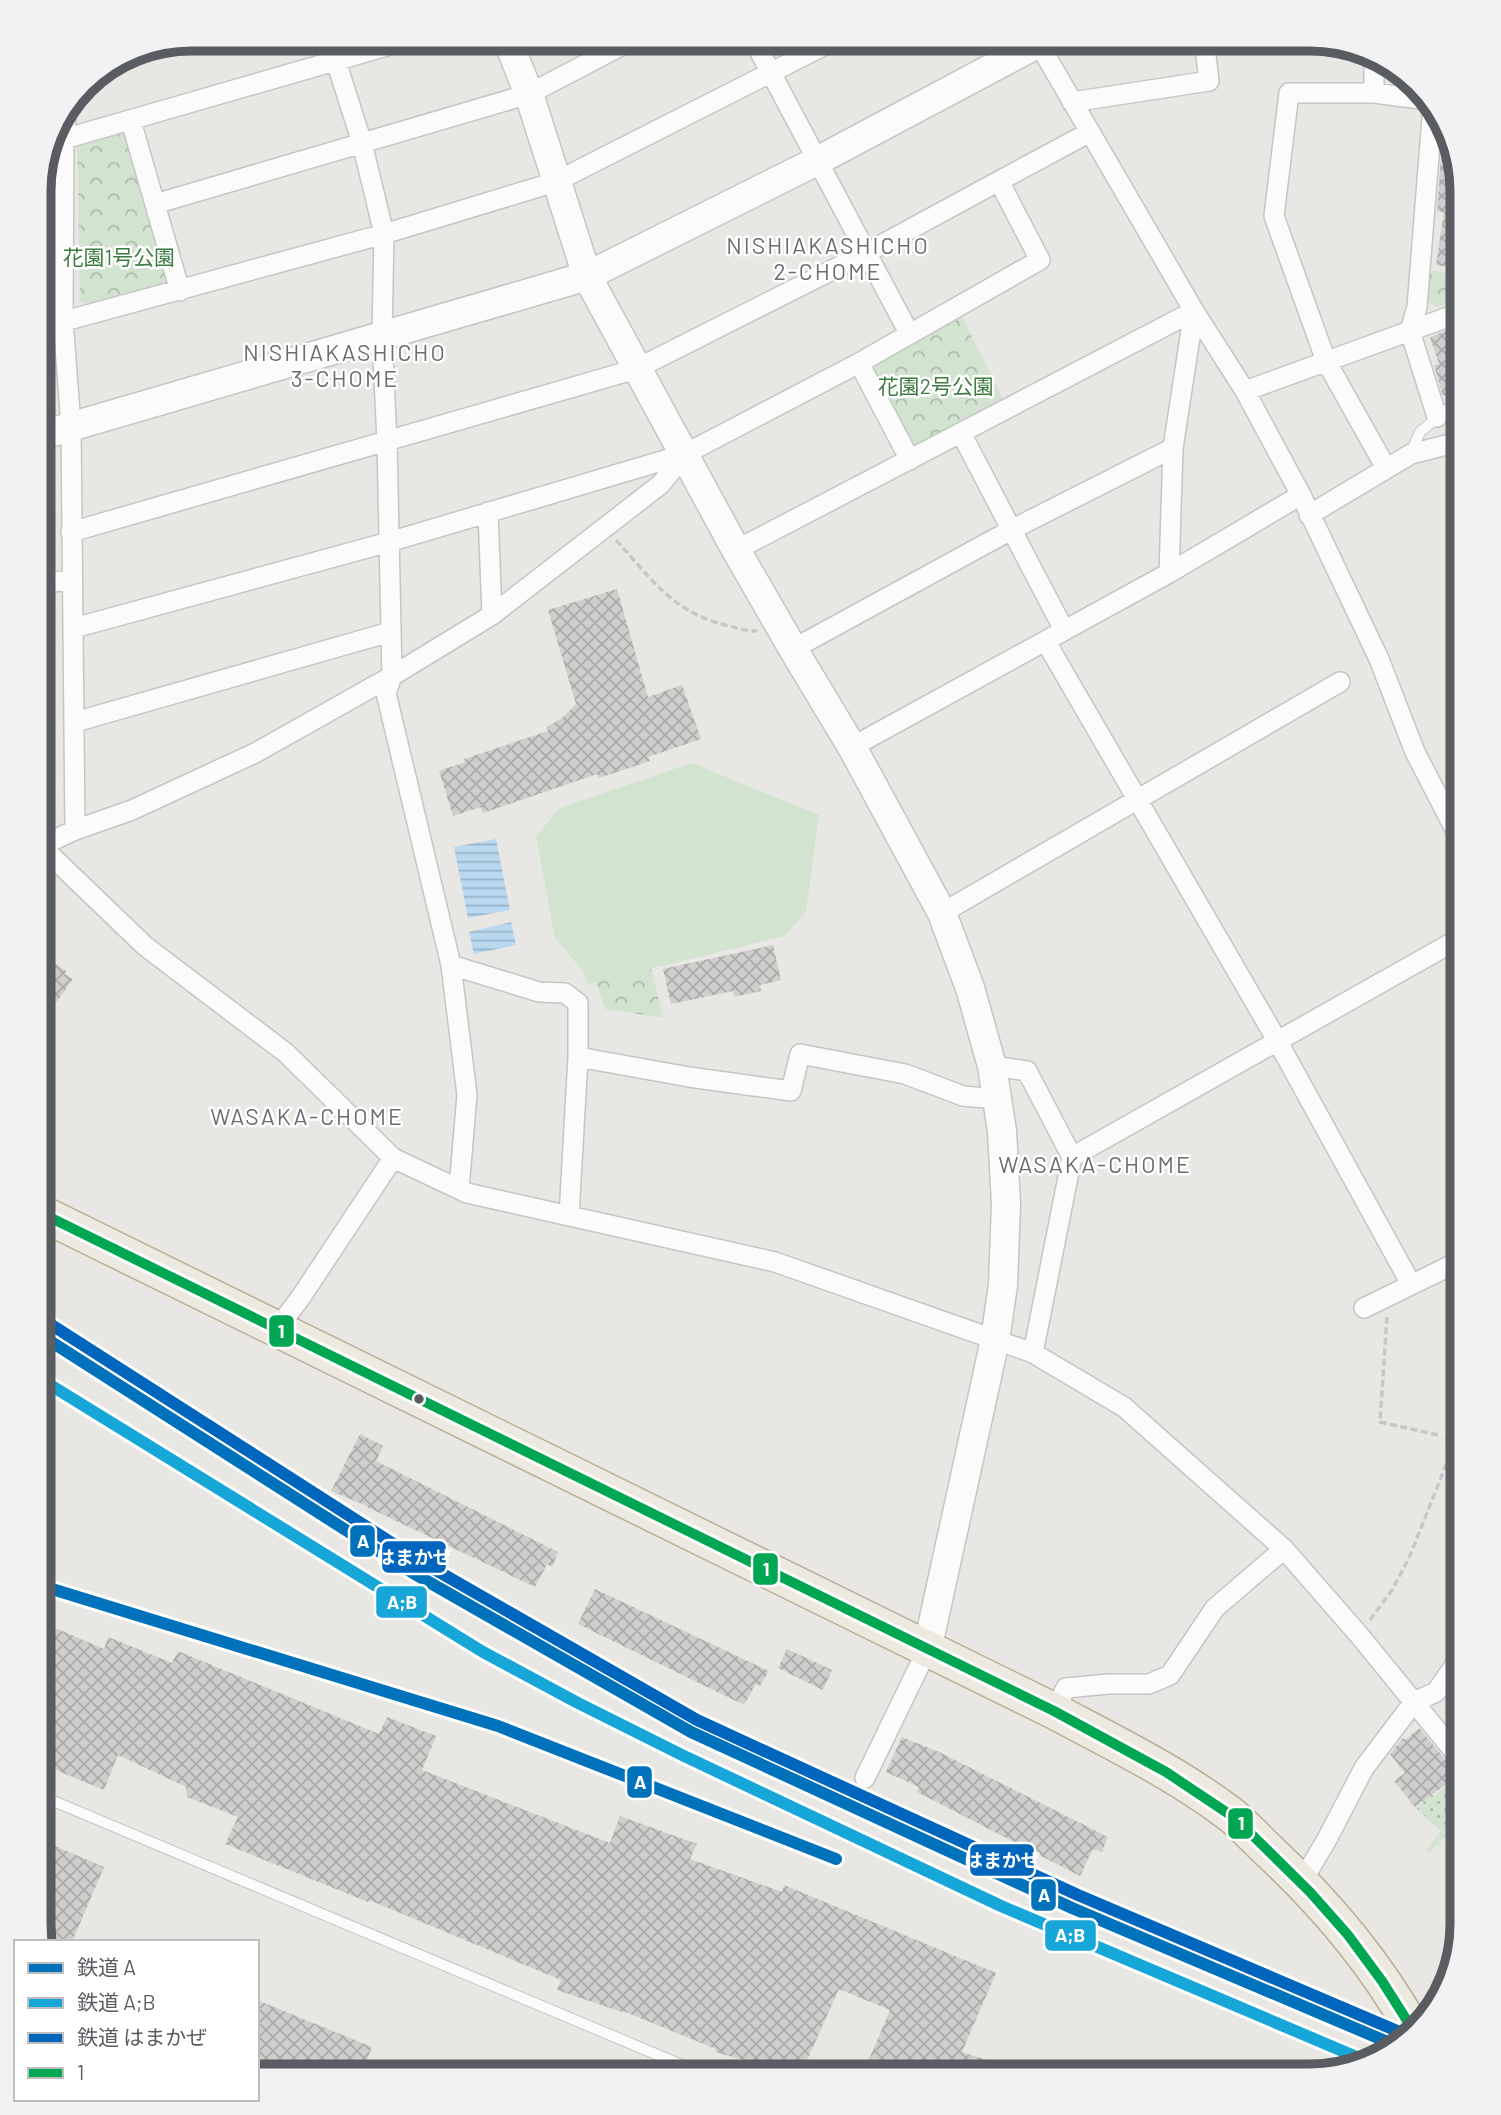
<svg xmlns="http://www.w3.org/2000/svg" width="1501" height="2115" viewBox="0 0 1501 2115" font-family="Barlow,'Noto Sans JP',sans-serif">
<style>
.grass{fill:url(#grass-dots)}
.park{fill:url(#park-crowns)}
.pitch{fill:#d2e3d0}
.water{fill:url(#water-rules)}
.building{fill:url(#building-cross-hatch)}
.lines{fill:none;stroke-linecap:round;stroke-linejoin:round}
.lane-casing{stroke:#c5c5c5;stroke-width:12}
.street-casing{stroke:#c5c5c5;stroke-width:22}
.secondary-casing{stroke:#c5c5c4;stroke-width:31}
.highway-casing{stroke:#baaf95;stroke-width:38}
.path{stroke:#c5c8c6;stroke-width:3.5;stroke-dasharray:7 3.5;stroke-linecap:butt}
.lane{stroke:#fcfbfb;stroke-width:10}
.street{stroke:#fcfbfb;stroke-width:19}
.secondary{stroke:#fcfbfb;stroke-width:28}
.highway{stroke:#ece9e0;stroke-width:35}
.bus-1-casing{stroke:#fff;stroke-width:16}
.bus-1{stroke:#00a651;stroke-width:10}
.rail-1-casing{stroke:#fff;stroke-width:18}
.rail-2-casing{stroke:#fff;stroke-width:18}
.rail-3-casing{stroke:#fff;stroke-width:18}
.rail-1{stroke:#0072bc;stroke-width:12}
.rail-2{stroke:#16a6d7;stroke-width:12}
.rail-3{stroke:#0065bd;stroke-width:12}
.bus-dot{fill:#595c60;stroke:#fff;stroke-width:2.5}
.labels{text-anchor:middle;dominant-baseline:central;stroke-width:5;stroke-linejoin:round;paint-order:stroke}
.park-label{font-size:21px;fill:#3d7b40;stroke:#fff}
.neighbourhood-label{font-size:23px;letter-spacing:2px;fill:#6a6e72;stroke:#fff}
.rim{fill:none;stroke:#595c60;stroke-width:9}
.line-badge{stroke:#fff;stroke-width:2.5}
.badge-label{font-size:19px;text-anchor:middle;font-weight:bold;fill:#fff}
</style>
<defs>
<pattern id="grass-dots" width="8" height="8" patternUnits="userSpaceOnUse" patternTransform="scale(1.75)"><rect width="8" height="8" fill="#d2e3d0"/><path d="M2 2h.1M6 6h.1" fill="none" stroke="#adbbac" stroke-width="1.8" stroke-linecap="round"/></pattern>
<pattern id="park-crowns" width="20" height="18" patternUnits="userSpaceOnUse" patternTransform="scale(1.75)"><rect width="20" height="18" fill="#d2e3d0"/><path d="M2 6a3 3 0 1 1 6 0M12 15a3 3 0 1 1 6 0" fill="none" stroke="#adbbac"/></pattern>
<pattern id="water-rules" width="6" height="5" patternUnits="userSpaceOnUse" patternTransform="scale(1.75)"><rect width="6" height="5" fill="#bad8ef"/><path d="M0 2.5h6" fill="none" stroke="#9ab2c5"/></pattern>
<pattern id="building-cross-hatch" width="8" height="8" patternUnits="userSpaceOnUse" patternTransform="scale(1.75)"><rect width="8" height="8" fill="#cfcecc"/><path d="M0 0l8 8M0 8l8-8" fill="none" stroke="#abaaa9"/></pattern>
</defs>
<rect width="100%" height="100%" fill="#e8e7e3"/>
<path class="grass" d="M1448,1785L1460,1798L1462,1797V1812L1461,1810L1460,1811L1462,1814V1821L1429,1852L1426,1850L1441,1831L1416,1808L1432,1795L1434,1796Z"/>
<path class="park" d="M126,130L168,286L92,305L80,302L77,147Z
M1427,270L1462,274V300L1436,307L1424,299Z
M962,317L1004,401L913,448L871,368Z
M651,968L663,1018L605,1009L596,982Z"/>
<path class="pitch" d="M692,763L819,815L806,911L785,936L588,984L584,972L555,938L536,836L560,808Z"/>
<path class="water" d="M496,839L510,910L468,918L454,847Z
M511,922L516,945L474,954L469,932Z"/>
<path class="building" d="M1446,129L1462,191V269L1436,265L1444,212L1437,211L1441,157Z
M1462,325V390L1458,391L1448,399L1445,395L1443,396L1434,365L1439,364L1430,337Z
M617,589L648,697L682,685L701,739L648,757L650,761L599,778L597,774L483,813L481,807L453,816L439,771L465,762L464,759L548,731L547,727L562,718L576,704L548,610Z
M773,945L781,980L760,985L761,991L734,997L733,991L671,1004L663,969Z
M39,958L49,965L51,961L66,971L65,974L73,979L39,1027Z
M360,1434L383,1446L376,1461L558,1552L552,1567L547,1564L535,1587L367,1507V1506L331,1491Z
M595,1589L769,1671L760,1686L756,1684L744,1705L578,1624Z
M39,1621L104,1649L108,1637L172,1663L178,1651L379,1734L387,1717L436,1736L422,1770L610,1843L620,1816L697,1844L690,1859L782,1892L784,1885L996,1973L962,2052L987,2060L982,2076H878L864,2071L890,2010L839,1989L800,2076L715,2052L716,2049L623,2011L622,2012L557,1990L561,1980L369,1900L368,1902L225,1844L238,1817L187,1797L186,1787L118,1755L104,1790L39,1763Z
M787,1649L832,1670L823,1690L778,1668Z
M1419,1728L1453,1769L1462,1773V1801L1448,1783L1415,1807L1394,1781L1405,1773L1390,1754L1401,1740L1403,1738L1405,1740Z
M902,1737L939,1752L1108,1837L1102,1852L1093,1849L1080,1876L917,1792L919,1787L886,1772Z
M39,1839L104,1867L72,1942H43L38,1924Z
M257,2000L372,2047L361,2076H257Z"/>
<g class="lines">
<defs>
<path id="lane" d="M1411,453L1420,432L1462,397
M39,1795L708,2076"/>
<path id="street" d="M329,39L362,143L384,234L382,336L387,442L392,676L386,693L451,965L539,992L565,993L578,1003V1057L569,1216
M753,39L909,333
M1036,39L1194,311L1245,391L1301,495L1379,659L1415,752L1462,843
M1374,93V55
M1072,102L1209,81L1204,39
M1433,105L1417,307L1410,331L1437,417
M67,107L64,139L63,320L71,426L75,830
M131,121L180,291
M64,139L411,39
M155,204L529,94L634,39
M39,328L384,234L555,182L837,39
M859,363L910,460
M1245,391L1462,312
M961,433L1064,630
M1386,468L1326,361L1274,216L1289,93H1374L1428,100
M488,512L492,615
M1309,515L1411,454L1462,441
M71,532L636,369L868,252L999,181
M736,550L1194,311
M1169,573L1173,448L1194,311
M39,582L71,581
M74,628L389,542L685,454L859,363L1040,260L999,181L1090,132
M1046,642L1278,1042L1411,1284
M793,649L1011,530L1173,448
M75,722L390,632
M852,747L1169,573L1301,495
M41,846L145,946L286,1053L393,1158L467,1193L775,1262L1033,1353L1124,1407L1284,1549L1359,1635L1462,1761
M39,847L75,830L132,810L255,753L392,676L492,615L661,484L685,454
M942,913L1340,682
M451,965L467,1095L459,1189
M578,1057L689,1077L791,1091L800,1054L905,1074L963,1096L997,1099
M992,1066L1027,1071L1072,1157L1462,937
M1364,1308L1462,1260
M276,1330L301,1297L393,1158
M1033,1353L1072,1157
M1456,1439L1462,1431
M1054,1711L1066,1688L1108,1684H1149L1170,1675L1215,1608L1284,1549
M865,1778L927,1650
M1302,1881L1326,1841L1364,1768L1414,1702L1436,1692L1462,1655"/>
<path id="secondary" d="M507,39L529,94L587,276L736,550L793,649L852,747L942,913L970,988L992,1066L1002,1131L1006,1204L1003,1285L995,1340L927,1650
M39,436L587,276L819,160L1039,43"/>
<path id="highway" d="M39,1212L1054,1711C1114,1743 1176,1773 1230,1814C1244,1825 1256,1839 1269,1851C1326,1904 1375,1962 1413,2030"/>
</defs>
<use href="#lane" class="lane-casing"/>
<use href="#street" class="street-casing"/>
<use href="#secondary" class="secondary-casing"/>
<use href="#highway" class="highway-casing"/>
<path class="path" d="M616,540C652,579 671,611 725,625C736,628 746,631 757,631
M1387,1317L1380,1422L1438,1435
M1370,1620L1392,1590L1409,1558L1450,1455"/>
<use href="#lane" class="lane"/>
<use href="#street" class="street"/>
<use href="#secondary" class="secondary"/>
<use href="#highway" class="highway"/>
<defs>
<path id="bus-1" d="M39,1212L1054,1711L1166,1772L1235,1818L1310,1892L1348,1935L1382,1981L1413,2030"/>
</defs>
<use href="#bus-1" class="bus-1-casing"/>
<use href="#bus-1" class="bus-1"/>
<defs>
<path id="rail-1" d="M39,1334L413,1573L691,1732L1072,1908L1397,2046
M39,1585L498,1726L836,1859"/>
<path id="rail-2" d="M39,1378L483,1652L578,1703L682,1755L1001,1906L1366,2061"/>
<path id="rail-3" d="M47,1322L420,1561L697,1720L1078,1895L1402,2033"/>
</defs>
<use href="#rail-1" class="rail-1-casing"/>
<use href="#rail-2" class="rail-2-casing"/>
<use href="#rail-3" class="rail-3-casing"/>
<use href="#rail-1" class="rail-1"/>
<use href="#rail-2" class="rail-2"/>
<use href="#rail-3" class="rail-3"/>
</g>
<circle class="bus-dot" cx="419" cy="1399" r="6"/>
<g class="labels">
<g class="park-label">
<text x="119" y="256">花園1号公園</text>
<text x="936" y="385">花園2号公園</text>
</g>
<g class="neighbourhood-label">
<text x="828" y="245">NISHIAKASHICHO<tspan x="828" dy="26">2-CHOME</tspan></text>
<text x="345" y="352">NISHIAKASHICHO<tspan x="345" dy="26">3-CHOME</tspan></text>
<text x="307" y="1116">WASAKA-CHOME</text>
<text x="1095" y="1164">WASAKA-CHOME</text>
</g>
</g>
<path d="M0 0H1501V2115H0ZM191 51H1310A140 140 0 0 1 1450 191V1924A140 140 0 0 1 1310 2064H191A140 140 0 0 1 51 1924V191A140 140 0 0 1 191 51Z" fill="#f2f2f2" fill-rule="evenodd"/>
<path class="rim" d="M191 51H1310A140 140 0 0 1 1450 191V1924A140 140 0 0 1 1310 2064H191A140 140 0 0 1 51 1924V191A140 140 0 0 1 191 51Z"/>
<g class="line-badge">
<rect x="268" y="1314" width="27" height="34" rx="7" fill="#00a651"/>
<rect x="349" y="1524" width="27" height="34" rx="7" fill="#0072bc"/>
<rect x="381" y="1540" width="66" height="34" rx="7" fill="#0065bd"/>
<rect x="752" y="1552" width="27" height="34" rx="7" fill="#00a651"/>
<rect x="375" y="1585" width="53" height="34" rx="7" fill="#16a6d7"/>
<rect x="626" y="1765" width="27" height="34" rx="7" fill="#0072bc"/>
<rect x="1227" y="1807" width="27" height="33" rx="7" fill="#00a651"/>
<rect x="969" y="1843" width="66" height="34" rx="7" fill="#0065bd"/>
<rect x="1030" y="1878" width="27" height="34" rx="7" fill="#0072bc"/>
<rect x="1044" y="1919" width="53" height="33" rx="7" fill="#16a6d7"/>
</g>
<g class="badge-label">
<text x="281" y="1338">1</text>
<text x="363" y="1548">A</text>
<text x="414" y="1564">はまかぜ</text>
<text x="766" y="1576">1</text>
<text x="402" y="1609">A;B</text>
<text x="640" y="1789">A</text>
<text x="1241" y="1830">1</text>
<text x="1002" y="1867">はまかぜ</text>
<text x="1044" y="1902">A</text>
<text x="1070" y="1942">A;B</text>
</g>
<rect x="14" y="1940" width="245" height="161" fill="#ffffff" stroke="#bdbebf" stroke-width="2"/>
<rect x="28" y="1963" width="35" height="10" fill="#0072bc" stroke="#bdbebf" stroke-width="2"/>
<text x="77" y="1975" font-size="21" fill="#595c60">鉄道 A</text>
<rect x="28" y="1998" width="35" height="10" fill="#16a6d7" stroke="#bdbebf" stroke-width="2"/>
<text x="77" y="2010" font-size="21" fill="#595c60">鉄道 A;B</text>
<rect x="28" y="2033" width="35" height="10" fill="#0065bd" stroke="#bdbebf" stroke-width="2"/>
<text x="77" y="2045" font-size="21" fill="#595c60">鉄道 はまかぜ</text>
<rect x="28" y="2068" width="35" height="10" fill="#00a651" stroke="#bdbebf" stroke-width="2"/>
<text x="77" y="2080" font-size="21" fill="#595c60">1</text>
</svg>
